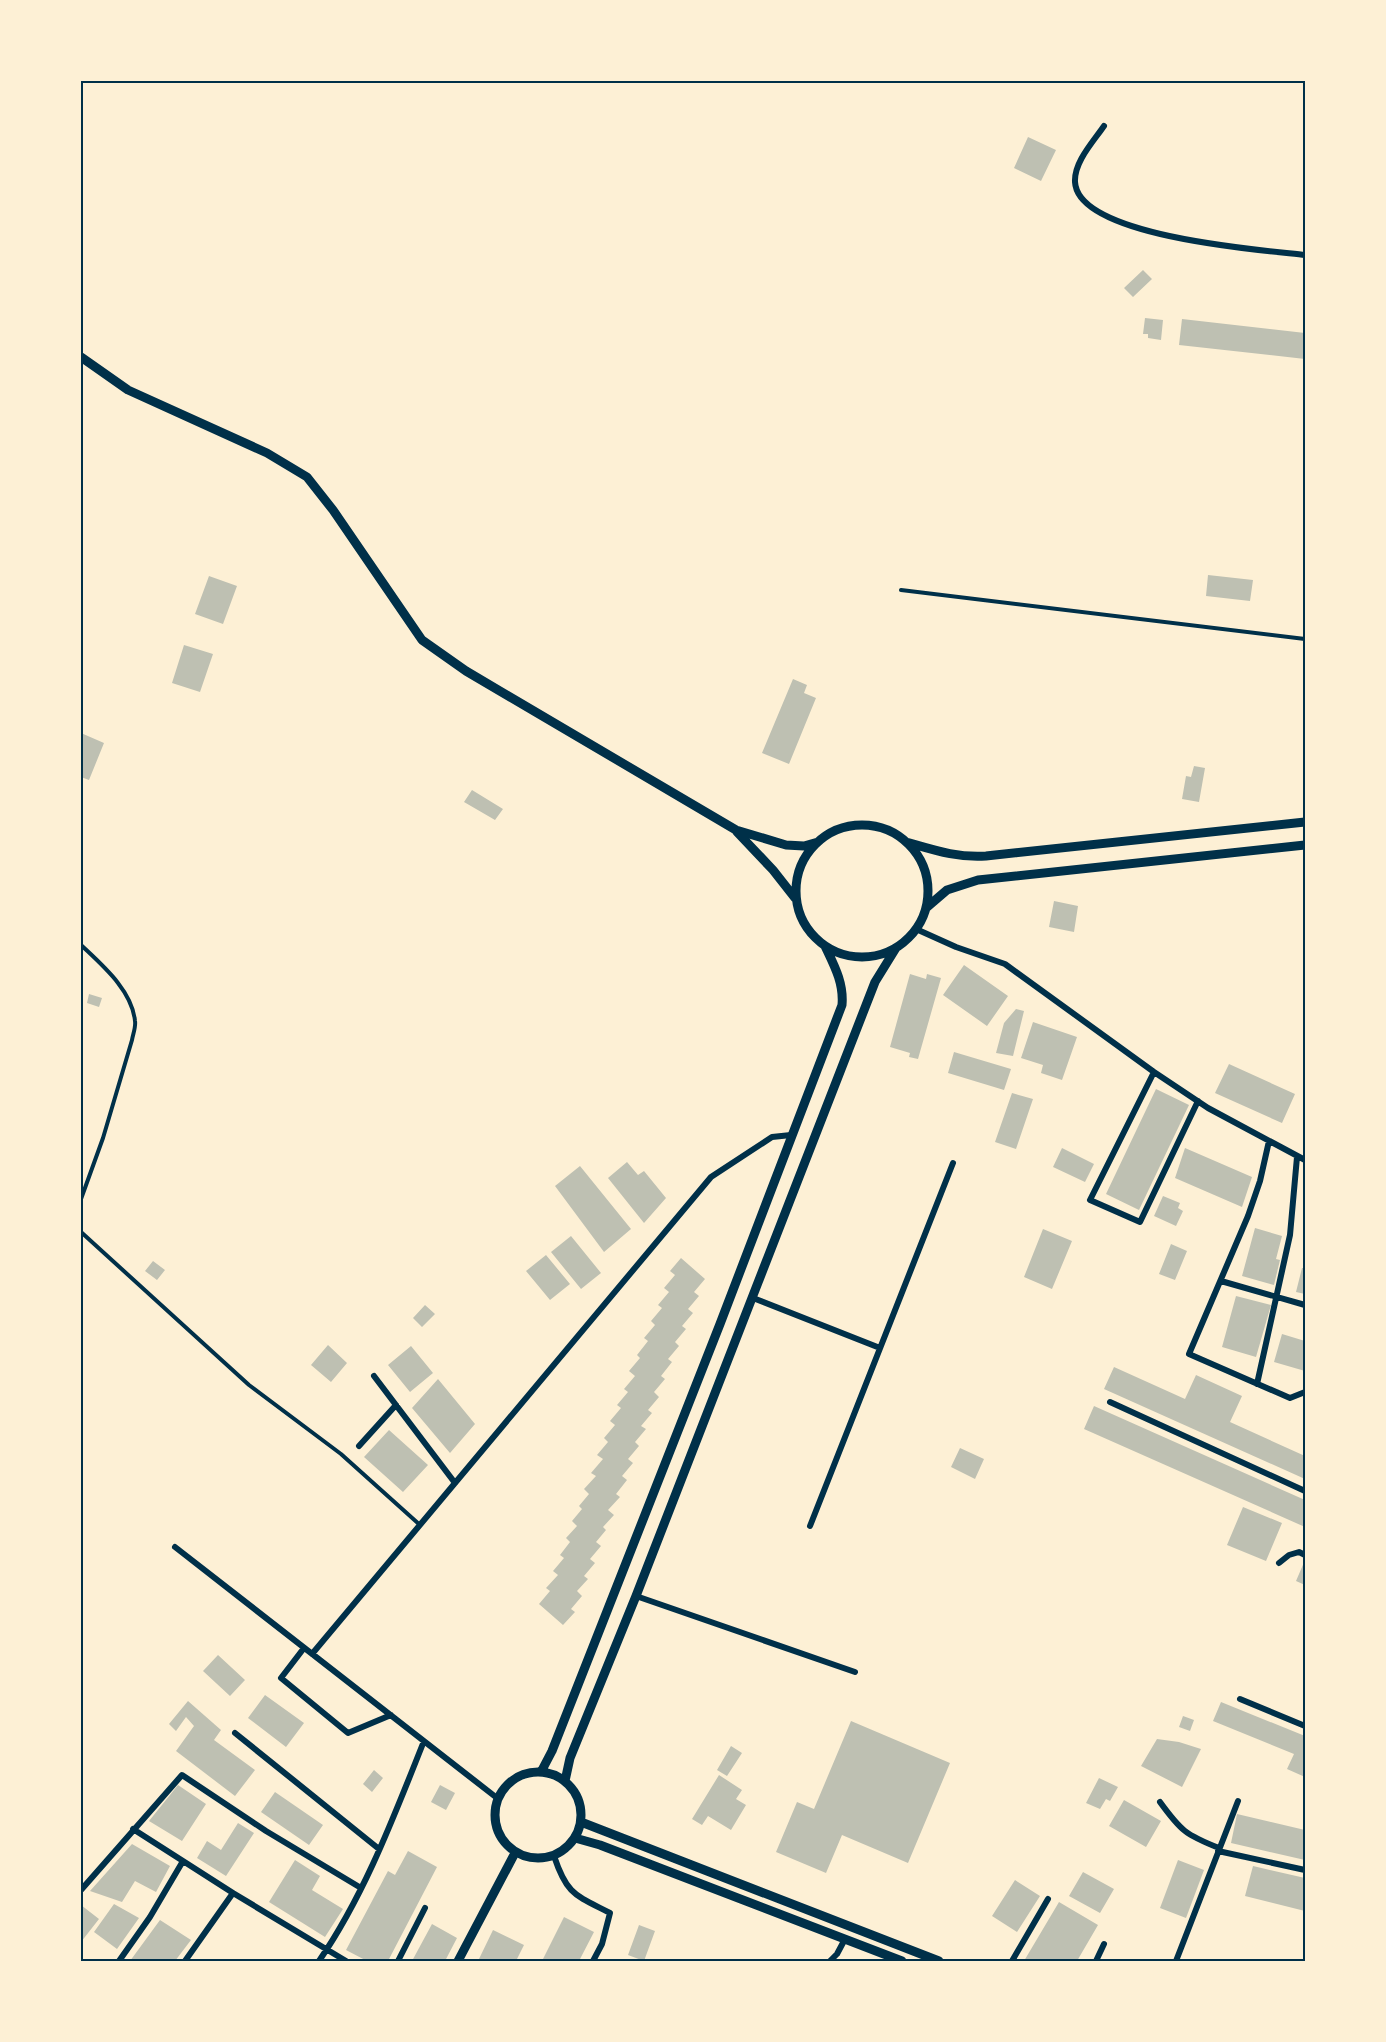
<svg xmlns="http://www.w3.org/2000/svg" width="1386" height="2042" viewBox="0 0 1386 2042" font-family="'DM Sans',sans-serif">
<style>
.building{fill:#bec0b2}
.lines{fill:none;stroke-linecap:round;stroke-linejoin:round}
.service{stroke:#003049;stroke-width:4}
.minor{stroke:#003049;stroke-width:6}
.tertiary{stroke:#003049;stroke-width:9}
.neatline{fill:none;stroke:#003049;stroke-width:2}
</style>
<rect width="100%" height="100%" fill="#fdf0d5"/>
<path class="building" d="M1028,137L1056,150L1041,181L1014,168Z
M1143,270L1152,279L1133,297L1124,288Z
M1145,318L1163,320L1161,340L1148,338V334H1143Z
M1182,319L1305,333V359L1179,345Z
M1208,575L1253,580L1250,601L1206,596Z
M209,576L237,586L223,624L195,614Z
M184,645L213,654L200,692L172,683Z
M793,679L807,685L804,693L816,698L789,764L762,753Z
M81,733L104,743L89,780L81,777Z
M1194,766L1205,768L1199,802L1182,799L1186,776L1191,777Z
M472,790L503,809L495,820L464,802Z
M1054,901L1078,906L1074,932L1049,927Z
M964,965L1008,996L987,1026L943,995Z
M910,974L926,979L927,974L941,978L918,1059L909,1057L910,1053L890,1047Z
M89,994L102,998L99,1007L87,1003Z
M1016,1009L1024,1011L1013,1056L996,1053L1004,1023Z
M1033,1022L1077,1037L1062,1080L1041,1073L1043,1065L1021,1058Z
M954,1052L1011,1069L1004,1090L948,1073Z
M1229,1064L1295,1094L1282,1123L1215,1093Z
M1156,1089L1189,1105L1139,1210L1106,1194Z
M1012,1093L1033,1099L1016,1149L995,1142Z
M1062,1148L1094,1164L1085,1182L1053,1167Z
M1185,1148L1252,1177L1242,1207L1175,1178Z
M627,1162L638,1175L644,1171L666,1198L644,1223L608,1178Z
M580,1166L631,1229L604,1252L555,1186Z
M1163,1196L1180,1203L1178,1208L1183,1211L1176,1226L1154,1216Z
M1255,1228L1282,1236L1276,1259L1280,1260L1274,1285L1242,1276Z
M1043,1229L1072,1241L1052,1289L1024,1277Z
M571,1236L601,1273L581,1289L551,1252Z
M1171,1244L1187,1251L1175,1280L1159,1274Z
M546,1255L570,1284L550,1300L526,1271Z
M681,1258L705,1279L694,1292L699,1296L688,1309L693,1313L682,1326L686,1329L675,1342L679,1346L668,1359L672,1362L661,1376L665,1379L654,1392L659,1397L648,1410L652,1413L641,1426L646,1429L635,1442L639,1446L628,1459L633,1463L622,1476L627,1480L616,1494L620,1497L608,1510L614,1515L603,1527L606,1530L596,1542L601,1546L590,1559L595,1563L584,1576L588,1579L577,1591L582,1596L571,1609L575,1612L563,1625L539,1604L550,1591L546,1588L558,1575L553,1571L564,1558L560,1555L570,1542L566,1538L577,1526L572,1521L582,1509L579,1506L589,1494L584,1489L596,1476L591,1473L603,1459L597,1455L608,1442L604,1438L615,1425L610,1421L621,1408L617,1405L628,1392L624,1389L635,1376L629,1371L640,1358L637,1355L648,1341L644,1338L655,1325L651,1321L662,1308L658,1305L669,1292L664,1288L675,1275L670,1271Z
M153,1261L165,1270L157,1280L145,1271Z
M1302,1268H1305V1294L1296,1292Z
M1236,1296L1271,1305L1256,1357L1222,1347Z
M425,1305L435,1314L422,1327L413,1318Z
M1282,1334L1305,1341V1371L1274,1362Z
M328,1345L347,1363L331,1382L311,1365Z
M411,1346L433,1373L410,1392L388,1365Z
M1114,1367L1185,1399L1196,1375L1242,1396L1230,1422L1305,1456V1479L1104,1389Z
M438,1379L475,1424L450,1453L412,1408Z
M1094,1406L1305,1500V1527L1084,1429Z
M389,1430L428,1465L403,1492L364,1457Z
M960,1448L984,1459L975,1479L951,1467Z
M1243,1507L1282,1523L1266,1561L1227,1545Z
M1305,1560V1585L1296,1581Z
M218,1655L245,1680L230,1696L203,1671Z
M265,1695L304,1723L286,1747L248,1718Z
M188,1701L221,1730L214,1740L255,1770L235,1796L176,1751L194,1726L186,1717L176,1731L169,1724Z
M1221,1702L1305,1736V1777L1287,1769L1294,1754L1213,1721Z
M1183,1716L1194,1720L1190,1731L1179,1727Z
M851,1721L950,1763L908,1863L842,1835L826,1873L776,1852L797,1802L814,1809Z
M1157,1739L1179,1742L1201,1749L1182,1787L1141,1766Z
M731,1746L742,1753L727,1776L717,1770Z
M374,1770L383,1778L372,1792L363,1784Z
M719,1775L742,1790L736,1799L746,1805L731,1830L708,1816L702,1825L692,1819Z
M1099,1778L1118,1787L1110,1801L1106,1799L1100,1809L1086,1803Z
M178,1785L206,1804L182,1841L149,1821Z
M440,1785L455,1793L446,1810L431,1802Z
M275,1792L323,1825L309,1845L261,1812Z
M1124,1800L1161,1821L1146,1847L1109,1826Z
M1237,1814L1305,1830V1860L1231,1843Z
M238,1823L254,1833L226,1876L197,1858L207,1841L221,1850Z
M132,1844L170,1866L156,1892L135,1881L122,1902L90,1891Z
M408,1851L437,1867L388,1961H367L346,1950L388,1871L395,1875Z
M295,1860L320,1876L312,1890L343,1909L325,1937L269,1902Z
M1178,1860L1204,1870L1186,1918L1160,1908Z
M1253,1866L1305,1878V1911L1245,1896Z
M1083,1872L1114,1889L1100,1913L1069,1896Z
M1015,1880L1040,1896L1017,1932L992,1916Z
M1059,1902L1098,1925L1077,1961H1024Z
M114,1904L139,1918L117,1949L94,1932Z
M81,1905L99,1919L81,1942Z
M564,1917L594,1932L579,1961H542Z
M160,1920L191,1940L175,1961H130Z
M432,1924L457,1938L445,1961H412Z
M639,1925L655,1931L644,1961L628,1955Z
M493,1930L524,1945L516,1961H478Z"/>
<g class="lines">
<path class="service" d="M901,590L1305,639
M81,945C102,965 132,990 135,1021C136,1027 133,1034 132,1040L103,1138L81,1199
M81,1232L249,1385L341,1454L420,1525"/>
<path class="minor" d="M1104,126C1093,142 1074,162 1075,182C1078,237 1262,250 1305,255
M916,929L956,947L1005,964L1154,1072L1208,1108L1305,1160
M1154,1072L1090,1200L1140,1222L1198,1101
M1269,1141L1260,1181L1248,1216L1189,1354L1290,1398L1305,1392
M1221,1281L1305,1305
M753,1298L880,1348
M374,1376L455,1483
M1257,1384L1290,1235L1297,1157
M1110,1402L1305,1491
M359,1446L396,1405
M810,1526L953,1163
M175,1547L497,1798
M1279,1563L1289,1555L1299,1552L1305,1555
M636,1596L855,1672
M304,1648L281,1678L348,1733L391,1715
M312,1654L711,1177L772,1137L791,1135
M1240,1699L1305,1726
M235,1733L379,1849
M1160,1802C1181,1831 1186,1835 1219,1848
M133,1829L233,1893L346,1961
M1218,1851L1305,1870
M554,1856C567,1895 575,1895 610,1913L602,1944L593,1961
M81,1890L182,1775L266,1831L361,1888
M119,1961L150,1917L183,1861
M185,1961L233,1893
M319,1961C365,1894 394,1816 424,1741
M398,1961L425,1908
M830,1961L837,1954L845,1939
M1012,1961L1048,1899
M1096,1961L1104,1944
M1176,1961L1238,1801"/>
<path class="tertiary" d="M81,357L128,390L267,453L307,477L333,510L422,640L466,671L736,830L786,845L804,846L818,842
M796 891a66 66 0 1 1 132 0a66 66 0 1 1-132 0Z
M737,832L773,870L795,898
M906,842C934,850 957,858 986,856L1305,822
M926,908L947,890L978,880L1305,845
M495 1815a43 43 0 1 1 86 0a43 43 0 1 1-86 0Z
M541,1772L552,1751L720,1324L842,1005C844,983 834,965 825,946
M565,1781L570,1758L636,1596L875,982L896,948
M581,1822L939,1961
M575,1838L600,1845L902,1961
M458,1961L515,1853"/>
</g>
<rect width="1386" height="2042" fill="none" stroke="#fdf0d5" stroke-width="165"/>
<rect x="82" y="82" width="1222" height="1878" class="neatline"/>
</svg>
